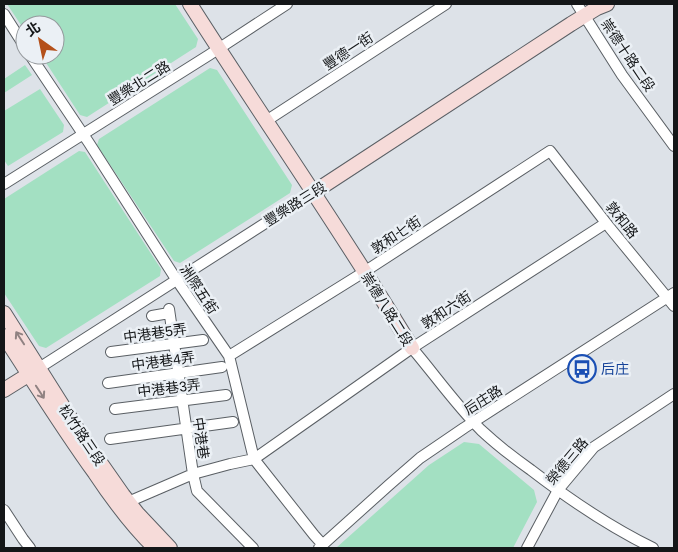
<svg xmlns="http://www.w3.org/2000/svg" width="678" height="552" viewBox="0 0 678 552" font-family="Helvetica,'Noto Sans TC',sans-serif">
<style>
.green{fill:#a3e0c2}
.lines{fill:none;stroke-linecap:round;stroke-linejoin:round}
.street-casing{stroke:#5a5f64;stroke-width:12}
.secondary-casing{stroke:#5a5f64;stroke-width:16}
.street{stroke:#fff;stroke-width:10}
.secondary{stroke:#f6dbd9;stroke-width:14}
.oneway{stroke:#908282}
.labels{text-anchor:middle;dominant-baseline:central;stroke-width:5;stroke-linejoin:round;paint-order:stroke}
.street-label{font-size:14px;fill:#141618;stroke:#ebf0f5}
.transit-label{font-size:14px;fill:#164399;stroke:#ebf0f5;text-anchor:start}
</style>
<rect width="100%" height="100%" fill="#dde2e8"/>
<path class="green" d="M7,4H175L198,39L196,47L87,117L80,115L41,55H55V25H25V31Z
M25,65L32,75L4,93V79Z
M210,68L217,70L292,185L290,193L180,263L174,261L97,145L99,139Z
M40,89L64,125L63,132L8,166L4,160V111Z
M79,151L85,152L161,269L160,276L46,348L39,346L4,293V199Z
M464,442L479,444L534,490L537,502L513,548H336L429,465Z"/>
<g class="lines">
<defs>
<path id="street" d="M577,4L622,75L674,146
M4,14L25,47
M30,55L89,143L176,279L229,356L254,459L314,535L323,545
M266,121L446,4
M4,184L209,55L287,4
M169,309L193,474L197,491L253,548
M152,316L169,313
M412,348C435,375 456,405 481,430C496,444 514,458 531,470C570,500 610,527 653,548
M111,352L203,340
M229,356L364,272L550,151L610,228L674,306
M39,368L314,192
M108,383L222,367
M115,409L226,395
M110,439L233,422
M128,502L193,474L230,464L254,459L412,348L606,223
M4,510L23,539L30,548
M319,548L389,485L420,458L464,428L674,293
M527,548L558,490L594,447L674,394"/>
<path id="secondary" d="M190,4C263,119 342,231 412,348
M314,192L571,24L597,8L607,4
M4,313L81,435L123,495L137,513L170,548
M4,336C34,382 63,429 95,473C113,500 132,526 155,548
M4,390L36,370"/>
</defs>
<use href="#street" class="street-casing"/>
<use href="#secondary" class="secondary-casing"/>
<use href="#street" class="street"/>
<use href="#secondary" class="secondary"/>
</g>
<defs><path id="oneway-shaft" d="M-6 0H5M1.5-3L5.5 0L1.5 3" fill="none" stroke-width="1.6" stroke-linecap="round" stroke-linejoin="round" transform="scale(1.25)"/></defs>
<g class="oneway">
<use href="#oneway-shaft" transform="translate(20 338) rotate(-123)"/>
<use href="#oneway-shaft" transform="translate(40 392) rotate(57)"/>
</g>
<defs>
<symbol id="bus-ring" viewBox="-11 -11 22 22"><circle r="9.5" fill="#ebf0f5" stroke="#1a4fb4" stroke-width="1.5"/><path d="M-5-6H5V4H4V6H2V4H-2V6H-4V4H-5ZM-3.5-4V0h7V-4ZM-3.5 1.2v1.5H-2V1.2ZM2 1.2v1.5H3.5V1.2Z" fill="#1a4fb4"/></symbol>
</defs>
<g fill-rule="evenodd">
<use href="#bus-ring" x="566" y="353" width="32" height="32"/>
</g>
<g class="labels">
<g class="street-label">
<text transform="translate(348 51) rotate(-33)">豐德一街</text>
<text transform="translate(628 55) rotate(56)">崇德十路二段</text>
<text transform="translate(139 83) rotate(-32)">豐樂北二路</text>
<text transform="translate(295 204) rotate(-32)">豐樂路三段</text>
<text transform="translate(622 220) rotate(51)">敦和路</text>
<text transform="translate(396 235) rotate(-33)">敦和七街</text>
<text transform="translate(199 289) rotate(56)">洲際五街</text>
<text transform="translate(387 309) rotate(58)">崇德八路二段</text>
<text transform="translate(446 310) rotate(-33)">敦和六街</text>
<text transform="translate(155 333) rotate(-8)">中港巷5弄</text>
<text transform="translate(163 361) rotate(-8)">中港巷4弄</text>
<text transform="translate(169 388) rotate(-7)">中港巷3弄</text>
<text transform="translate(483 400) rotate(-32)">后庄路</text>
<text transform="translate(82 435) rotate(56)">松竹路三段</text>
<text transform="translate(201 438) rotate(82)">中港巷</text>
<text transform="translate(567 461) rotate(-50)">榮德三路</text>
</g>
<g class="transit-label">
<text x="601" y="369">后庄</text>
</g>
</g>
<rect width="678" height="552" fill="none" stroke="#141618" stroke-width="10"/>
<g transform="translate(40 40) rotate(327)"><circle r="24" fill="#ebf0f5" stroke="#95999d"/>
<path d="M0-4L9 19L0 12L-9 19Z" fill="#b4501a"/>
<text y="-8" font-size="14" font-weight="bold" text-anchor="middle" fill="#141618">北</text>
</g>
</svg>
